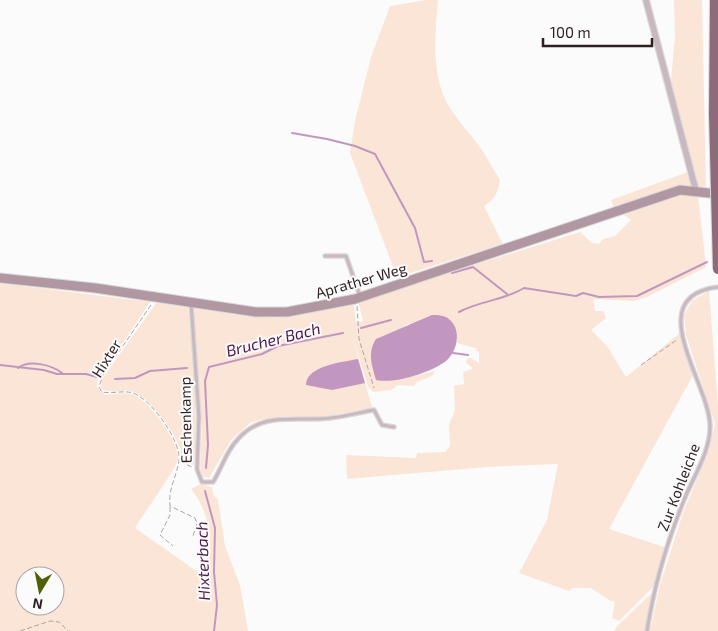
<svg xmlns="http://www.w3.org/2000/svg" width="718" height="631" viewBox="0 0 718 631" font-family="'Exo 2',sans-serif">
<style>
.green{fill:#fbe5d7;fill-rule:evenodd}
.water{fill:#c197bf}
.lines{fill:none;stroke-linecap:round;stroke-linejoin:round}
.stream{stroke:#c197bf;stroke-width:2}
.lane-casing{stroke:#dad8d8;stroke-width:5.5}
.street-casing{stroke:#dad8d8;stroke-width:8}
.secondary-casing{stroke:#dad8d8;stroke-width:11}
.highway-casing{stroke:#dad8d8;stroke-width:12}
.path{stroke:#aba5a5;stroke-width:1;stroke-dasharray:5 2.5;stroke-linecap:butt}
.lane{stroke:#c9b8bf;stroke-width:3}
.street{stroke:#c9b8bf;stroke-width:5.5}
.secondary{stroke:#b097a2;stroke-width:9}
.highway{stroke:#8e6b7b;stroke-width:10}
.highway-bridge-casing{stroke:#dad8d8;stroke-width:12;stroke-linecap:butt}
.highway-bridge{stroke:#8e6b7b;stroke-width:10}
.labels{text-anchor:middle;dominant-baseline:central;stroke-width:4;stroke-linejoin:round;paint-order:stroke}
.street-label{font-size:15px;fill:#2f1f21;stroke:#fbfbfb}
.water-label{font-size:16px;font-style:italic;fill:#4c184b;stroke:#fbfbfb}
</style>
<rect width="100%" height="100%" fill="#fbfbfb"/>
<path class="green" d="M427,0H438C435,35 431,71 447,103C456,119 469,132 480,147C487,157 493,169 500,180C498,193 495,199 484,206L503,244L397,277L350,153L355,121L371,57L390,6Z
M674,0H702L706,189L698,195L706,267L647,297L634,301L593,299L595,311H603L606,318L591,330L607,346L626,377L680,333L693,375L609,529L664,547L654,586L619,621L612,618L615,602L609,600L591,588H573L569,591L519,573L547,520L558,464L487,467L347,479L346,455L416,458L417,453L445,452L450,446L449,425L455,410L454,386L464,384L463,372L472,369V367L466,363L467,359L471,358L479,363V352L475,350L478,349L457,343L456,329L408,324L395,332L376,339L380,381L409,377L435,371L432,376L417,382L414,386L398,385L391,390L373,392L368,386L353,338L372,408L321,417L285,416L251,422L231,440L209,478L203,477L200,467L202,426L193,307L236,315L280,318L354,305L356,323L363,321L358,301L580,232L592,243L599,244L603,239L615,236L631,220L614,208L611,200L688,172L670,91L675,37Z
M0,283L150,302L98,380L97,387L105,395C113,394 124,392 132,394C148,399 180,442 178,459C177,468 142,516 135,528L202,575C205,567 210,557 210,548C212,529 203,503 191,489L201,484L212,487L213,494L218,500L225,546L240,585L248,631H0ZM25,576H55V606H25Z
M709,291L718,404V631H650L660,585L684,510L709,451L715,424L686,335L684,315L692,301Z
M157,302L188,307C193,357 202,415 194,465L181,461C181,456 181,450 179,446C173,430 148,395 131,391C122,389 109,395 101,388L102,379Z
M653,592L645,631H614L617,626Z"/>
<path class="water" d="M432,315C438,315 445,315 450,320C462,331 457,352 446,361C430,373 395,384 376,380C372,365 367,353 376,339Z
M358,359L365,383L332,390L306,385C306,366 342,362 358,359Z"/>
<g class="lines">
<path class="stream" d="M292,133L327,139L355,146L375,154L415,228L424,262L432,261
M452,273L473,267L507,294
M459,312C479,301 505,300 524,288L576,296L583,293L599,297L637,296L707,262
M361,328L391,320
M453,353L468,355
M0,365L44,370L57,374H86L97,377
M18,368C29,359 52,365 62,373
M115,379L135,378L150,371L187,368
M206,468L208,445L205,381L209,367L262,354L278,346L343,333
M205,491L215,528L214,572L217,605L214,631"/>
<defs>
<path id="lane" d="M325,256H346L360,296
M191,303L199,417L197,469L202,482H213C222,468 226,451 238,439C260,414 288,420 317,419C336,419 356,413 374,410L382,425L394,427
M647,631C654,586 667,542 684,500C693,477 711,451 710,425C709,383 640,296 718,287"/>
<path id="street" d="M646,0L696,191"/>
<path id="secondary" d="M0,278L95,288L256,312H287L355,299L680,190L718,194"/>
<path id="highway" d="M714,114L715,0"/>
</defs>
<use href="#lane" class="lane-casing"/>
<use href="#street" class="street-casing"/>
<use href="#secondary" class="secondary-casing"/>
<use href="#highway" class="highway-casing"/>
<path class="path" d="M151,305L103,375L99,387L102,392C113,394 123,390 133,393C151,399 182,442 179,461C176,478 168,489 170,506L195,518L197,523L193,536
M357,306L359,339L374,388
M641,365L678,339
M180,462L192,467
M170,507V515L160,535L173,546
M20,631L50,621L59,622L68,631"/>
<use href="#lane" class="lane"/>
<use href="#street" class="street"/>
<use href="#secondary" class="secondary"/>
<use href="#highway" class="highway"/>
<defs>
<path id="highway-bridge" d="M714,114L718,269"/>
</defs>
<use href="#highway-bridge" class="highway-bridge-casing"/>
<use href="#highway-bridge" class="highway-bridge"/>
</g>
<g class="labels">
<g class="street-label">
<text transform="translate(361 280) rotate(-16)">Aprather Weg</text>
<text transform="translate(106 358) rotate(-58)">Hixter</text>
<text transform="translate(185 420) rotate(-91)">Eschenkamp</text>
<text transform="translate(678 487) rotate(-69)">Zur Kohleiche</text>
</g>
<g class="water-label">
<text transform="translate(273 339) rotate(-14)">Brucher Bach</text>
<text transform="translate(202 561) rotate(-92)">Hixterbach</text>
</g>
</g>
<g transform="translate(40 591) rotate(190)"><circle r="24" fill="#fbfbfb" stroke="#a9a3a4"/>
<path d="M0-4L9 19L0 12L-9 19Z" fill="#505f00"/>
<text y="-8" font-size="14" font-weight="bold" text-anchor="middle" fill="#2f1f21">N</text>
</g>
<path d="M543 38v8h109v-8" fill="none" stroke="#2f1f21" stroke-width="2.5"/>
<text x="550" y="38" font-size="15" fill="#2f1f21" stroke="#fbfbfb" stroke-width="4" paint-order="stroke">100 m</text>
</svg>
